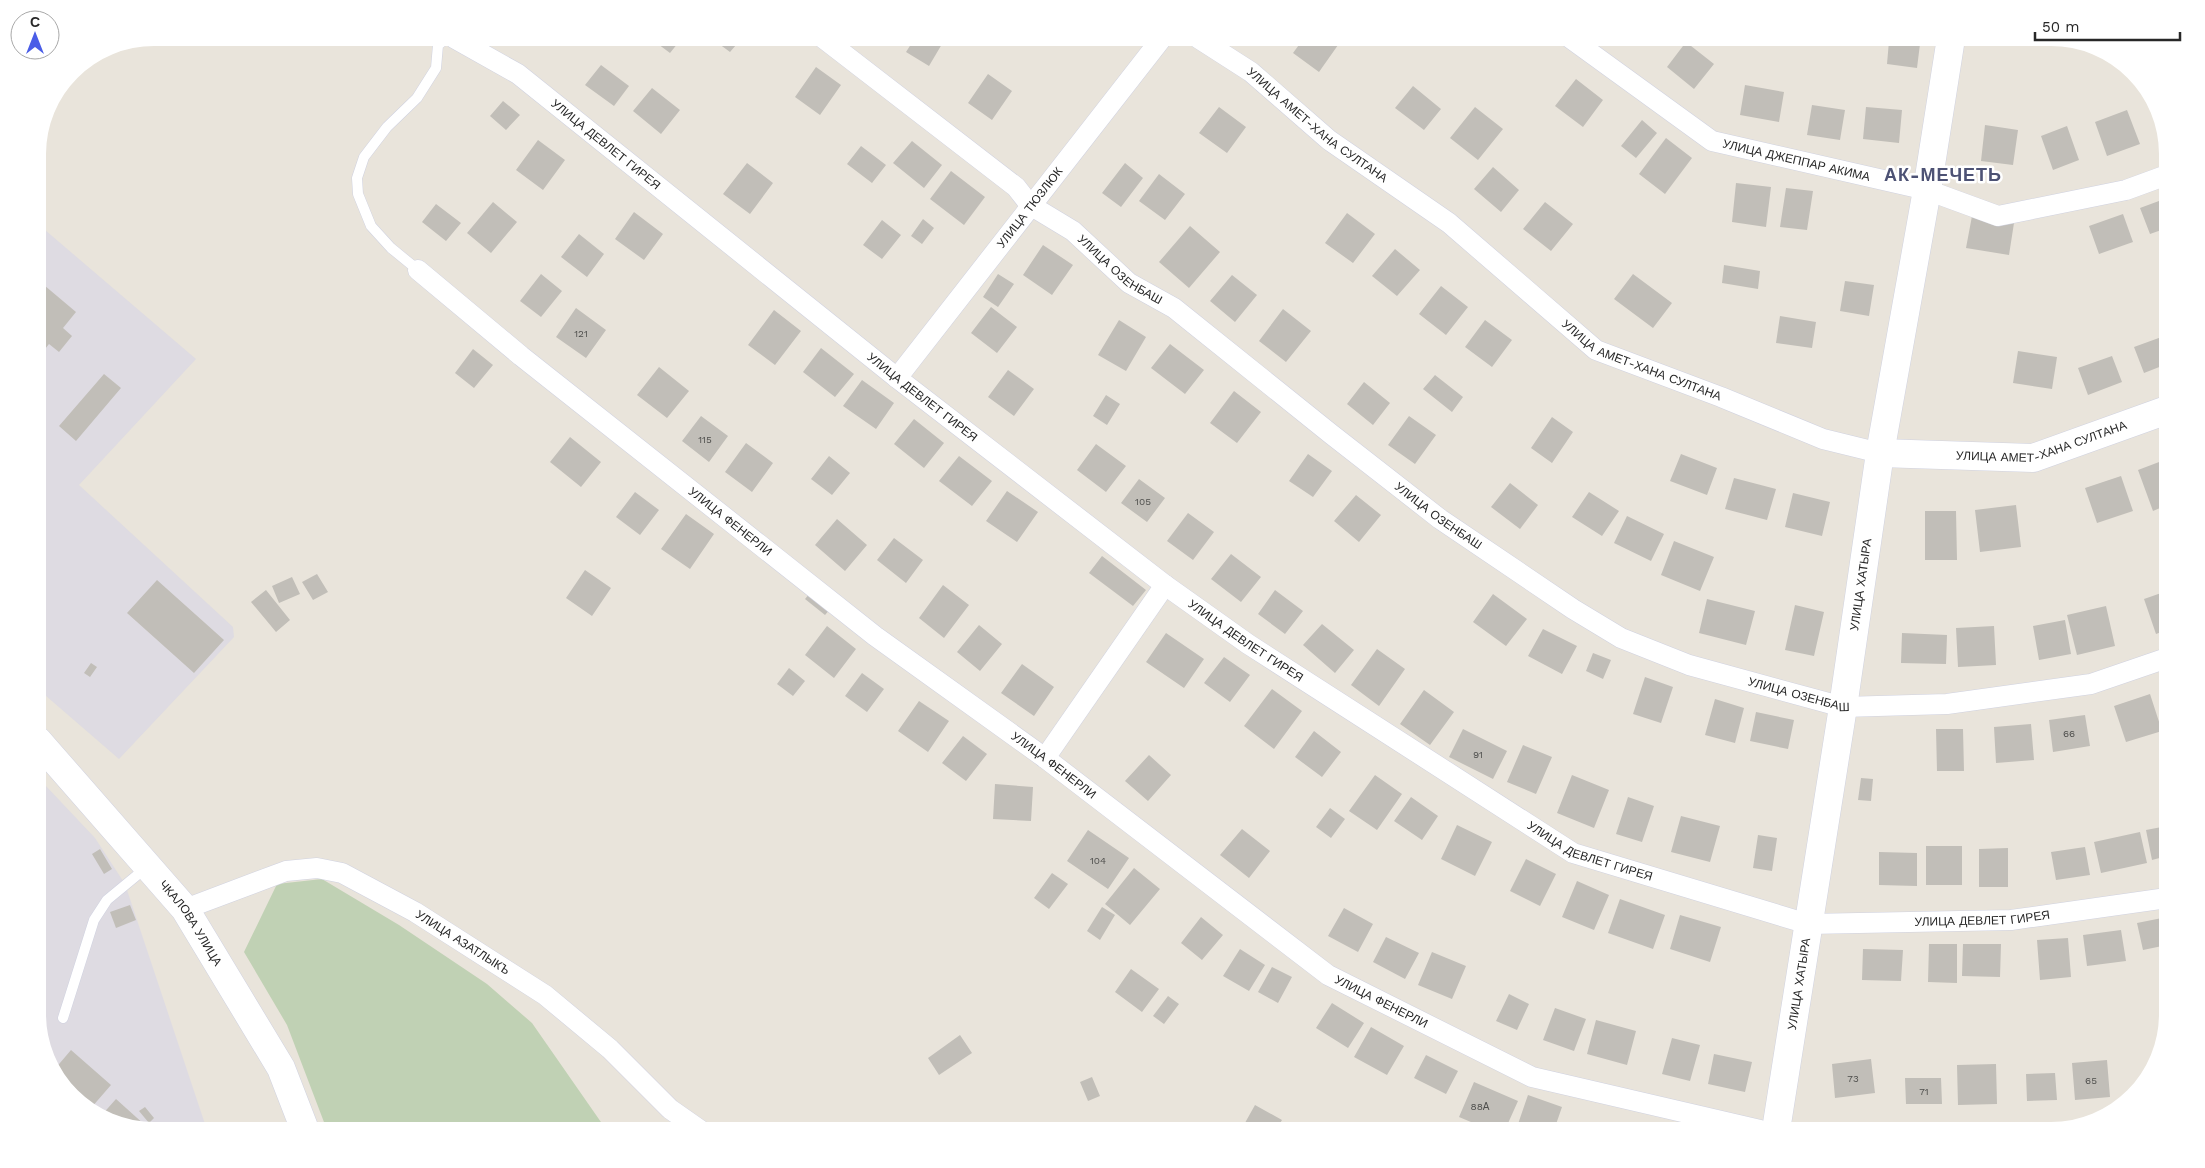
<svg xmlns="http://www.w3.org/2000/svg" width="2205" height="1168" viewBox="0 0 2205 1168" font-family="'Work Sans',sans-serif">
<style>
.industrial{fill:#dedbe2}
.cemetery{fill:#c0d1b4}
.building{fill:#c1beb8}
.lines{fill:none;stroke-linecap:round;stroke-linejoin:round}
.lane-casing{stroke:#d0d2e0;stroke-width:11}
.street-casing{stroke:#d0d2e0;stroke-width:21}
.secondary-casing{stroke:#d0d2e0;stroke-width:29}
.lane{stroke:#fff;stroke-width:10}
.street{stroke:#fff;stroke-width:20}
.secondary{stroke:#fff;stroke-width:28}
.labels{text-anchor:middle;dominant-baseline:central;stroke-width:5;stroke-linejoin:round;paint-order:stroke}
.number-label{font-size:10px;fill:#4e4e4c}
.street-label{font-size:12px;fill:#282828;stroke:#fff}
.district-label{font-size:18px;font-weight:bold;letter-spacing:1px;fill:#4d5274;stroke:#fff}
</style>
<rect width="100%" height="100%" fill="#e9e4db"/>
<path class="industrial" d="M38,224L196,359L79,485L233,627L234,637L119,759L38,689Z
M38,770L45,785L95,838L125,884L207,1130H154L102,1118L57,1079L38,1022Z"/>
<path class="cemetery" d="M322,879L399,925L487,984L532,1023L603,1125L611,1130H327L287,1025L244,952L277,884Z"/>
<path class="building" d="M650,38H682L670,53Z
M711,38H742L730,52Z
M915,38H931L942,44L929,66L906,52Z
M1304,38H1343L1319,72L1293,53Z
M1889,41L1920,44L1917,68L1887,64Z
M1686,42L1714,64L1694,89L1667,67Z
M601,65L629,86L614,106L585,85Z
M816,67L841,85L820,115L795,97Z
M988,74L1012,91L992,120L968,103Z
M1576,79L1603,100L1583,127L1555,106Z
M1745,85L1784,92L1779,122L1740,115Z
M1413,86L1441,109L1424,130L1395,108Z
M652,88L680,110L661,134L633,111Z
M503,101L520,115L506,130L490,116Z
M1812,105L1845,110L1840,140L1807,135Z
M1219,107L1246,127L1227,153L1199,133Z
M1475,107L1503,129L1478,160L1450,138Z
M1866,107L1902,110L1899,143L1863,139Z
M2127,110L2140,144L2107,156L2095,122Z
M1642,120L1657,133L1636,158L1621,146Z
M1985,125L2018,130L2013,165L1981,161Z
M2067,126L2079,160L2053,170L2041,136Z
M1666,138L1692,158L1665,194L1639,174Z
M538,140L565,160L543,190L516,170Z
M912,141L942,165L924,188L893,163Z
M861,146L886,165L872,183L847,164Z
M747,163L773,183L750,214L723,194Z
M1125,163L1143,178L1121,207L1102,193Z
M1493,167L1519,190L1501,212L1474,189Z
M951,171L985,197L964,225L930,199Z
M1159,174L1185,194L1165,220L1139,201Z
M1736,183L1771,187L1766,227L1732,222Z
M1786,188L1813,191L1807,230L1780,227Z
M2167,198V228L2150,234L2140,208Z
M493,202L517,222L491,253L467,233Z
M1545,202L1573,224L1551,251L1523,229Z
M436,204L461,223L446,241L422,222Z
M634,212L663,234L644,260L615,239Z
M1347,213L1375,234L1353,263L1325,243Z
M2123,214L2133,242L2099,254L2089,226Z
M1972,216L2014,223L2009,255L1966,248Z
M923,219L934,228L922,244L911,236Z
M882,220L901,235L882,259L863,245Z
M1190,226L1220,252L1189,288L1159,262Z
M579,234L604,254L587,277L561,257Z
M1043,245L1073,265L1052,295L1023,275Z
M1395,249L1420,270L1397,296L1372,276Z
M1724,265L1760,271L1758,289L1722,283Z
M541,274L562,291L541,317L520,301Z
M998,274L1014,284L998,307L983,297Z
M1633,274L1672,303L1653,328L1614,299Z
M1232,275L1257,295L1235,322L1210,301Z
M38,280L76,312L63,328L72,336L59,352L49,344L38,358Z
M1845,281L1874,285L1869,316L1840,311Z
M1441,286L1468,307L1446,335L1419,314Z
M991,307L1017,327L997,353L971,333Z
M576,308L606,330L586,358L556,337Z
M1283,309L1311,331L1286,362L1259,341Z
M774,310L801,331L775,365L748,345Z
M1780,316L1816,322L1812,348L1776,343Z
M1119,320L1146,337L1126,371L1098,355Z
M1485,320L1512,340L1492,367L1465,347Z
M2167,335V364L2144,373L2134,347Z
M1170,344L1204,370L1185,394L1151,368Z
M821,348L854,374L835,397L803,372Z
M473,349L493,365L474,388L455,373Z
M2018,351L2057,357L2052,389L2013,383Z
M2112,356L2122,382L2088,395L2078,368Z
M659,367L689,391L667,418L637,395Z
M1008,370L1034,389L1014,416L988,397Z
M104,374L121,388L76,441L59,426Z
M1435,375L1463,397L1452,412L1423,389Z
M862,380L894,403L876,429L843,406Z
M1364,382L1390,403L1373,425L1347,404Z
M1234,391L1261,412L1237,443L1210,423Z
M1106,395L1120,404L1107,425L1093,416Z
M701,416L728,436L709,462L682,441Z
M1409,416L1436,435L1415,464L1388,445Z
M1552,417L1573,432L1552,463L1531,448Z
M914,419L944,443L924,468L894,444Z
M570,437L601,462L581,487L550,462Z
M746,443L773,463L752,492L725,472Z
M1096,444L1126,466L1106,492L1077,470Z
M1308,454L1332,471L1313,497L1289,481Z
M1681,454L1717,468L1707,495L1670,481Z
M829,456L850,473L832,495L811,479Z
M959,456L992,481L972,506L939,481Z
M2167,459V505L2153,511L2138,470Z
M2121,476L2133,511L2097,523L2085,488Z
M1734,478L1776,489L1767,520L1725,509Z
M1139,479L1165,498L1147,522L1121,503Z
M1510,483L1538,505L1520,529L1491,507Z
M1007,491L1038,512L1017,542L986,521Z
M635,492L659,510L640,535L616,517Z
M1589,492L1619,511L1602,536L1572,517Z
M1793,493L1830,502L1822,536L1785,527Z
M1356,495L1381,515L1359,542L1334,521Z
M2016,505L2021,547L1980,552L1975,510Z
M1925,511H1956L1957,560H1925Z
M1188,513L1214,532L1193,560L1167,541Z
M686,514L714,534L690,569L661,549Z
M1627,516L1664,534L1651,561L1614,543Z
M837,519L867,545L845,571L815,545Z
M894,538L923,560L906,583L877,560Z
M1674,541L1714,557L1700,591L1661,575Z
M1231,554L1261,577L1241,602L1211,579Z
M1102,556L1146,590L1133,606L1089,573Z
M585,570L611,588L592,616L566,598Z
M317,574L328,592L313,600L302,582Z
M292,577L300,594L279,603L272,586Z
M157,580L224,640L194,673L127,613Z
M943,585L969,605L944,638L919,618Z
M266,590L290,620L276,632L251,602Z
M1275,590L1303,611L1285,634L1258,614Z
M2167,591V630L2156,634L2144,599Z
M811,592L831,608L825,615L805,599Z
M1493,594L1527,619L1506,646L1473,622Z
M1707,599L1755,611L1746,645L1699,633Z
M1795,605L1824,612L1814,656L1785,650Z
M2106,606L2115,646L2077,655L2067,615Z
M2065,620L2071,654L2039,660L2033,626Z
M1322,624L1354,650L1335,673L1303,645Z
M979,625L1002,644L980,671L957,652Z
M827,626L856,649L834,678L805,655Z
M1994,626L1996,665L1958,667L1956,628Z
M1543,629L1577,646L1562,674L1528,656Z
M1166,633L1204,659L1184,688L1146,662Z
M1902,633L1947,635L1946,664L1901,663Z
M1377,649L1405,669L1379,706L1351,685Z
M1593,653L1611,660L1603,679L1586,671Z
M1224,657L1250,675L1230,702L1204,683Z
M91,663L97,667L90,677L84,673Z
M1022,664L1054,687L1034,716L1001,693Z
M789,668L805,681L793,696L777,684Z
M862,673L884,689L867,712L845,696Z
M1645,677L1673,687L1661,723L1633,714Z
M1272,689L1302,711L1274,749L1244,726Z
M1424,690L1454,712L1430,745L1400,724Z
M2150,694L2162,731L2126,742L2114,706Z
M1715,699L1744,708L1735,743L1705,735Z
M919,701L949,721L928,752L898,731Z
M1756,712L1794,720L1788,749L1750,741Z
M2085,715L2090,746L2053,752L2049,720Z
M2031,724L2034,760L1996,763L1994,727Z
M1463,729L1507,751L1493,779L1449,757Z
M1936,729H1963L1964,771H1937Z
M1314,731L1341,752L1322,777L1295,757Z
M963,736L987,754L966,781L942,763Z
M1523,745L1552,757L1536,794L1507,782Z
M1149,755L1171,775L1148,801L1125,781Z
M1375,775L1402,794L1377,830L1349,811Z
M1572,775L1609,790L1594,828L1557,813Z
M1861,778L1873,779L1871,801L1858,800Z
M995,784L1033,787L1031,821L993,819Z
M1411,797L1438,816L1422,840L1394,821Z
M1628,797L1654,806L1642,842L1616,834Z
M1330,808L1345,819L1331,838L1316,827Z
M1681,816L1720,826L1710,862L1671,852Z
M1457,825L1492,842L1475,876L1441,859Z
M2167,826V856L2152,860L2146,830Z
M1242,829L1270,851L1249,878L1220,855Z
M1088,830L1129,858L1108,889L1067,861Z
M2140,832L2147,863L2101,873L2094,842Z
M1758,835L1777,838L1772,871L1753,868Z
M1926,846H1962V885H1926Z
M2085,847L2090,875L2056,880L2051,852Z
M2008,848V887H1979V849Z
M100,849L112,869L104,874L92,854Z
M1879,852L1917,853V886L1879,885Z
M1526,859L1556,874L1540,906L1510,891Z
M1134,868L1160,889L1130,925L1105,904Z
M1052,873L1068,884L1049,909L1034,898Z
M1577,881L1609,895L1594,930L1562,917Z
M1620,899L1665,915L1653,949L1608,933Z
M130,905L136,920L116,928L110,912Z
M1102,907L1115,915L1100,940L1087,931Z
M1344,908L1373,924L1358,952L1328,936Z
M1680,915L1721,927L1710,962L1670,949Z
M1201,917L1223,935L1202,960L1181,943Z
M2167,917V945L2143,950L2137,923Z
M2121,930L2126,961L2087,966L2083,935Z
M1386,937L1419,953L1405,979L1373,962Z
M2068,938L2071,977L2040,980L2037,940Z
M1929,944H1957V983L1928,982Z
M1963,944H2001L2000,977L1962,976Z
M1240,949L1265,965L1249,991L1223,976Z
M1863,949L1903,950L1901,981L1862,980Z
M1432,952L1466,966L1452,999L1418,985Z
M1272,967L1292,977L1278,1003L1258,992Z
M1131,969L1159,989L1142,1012L1115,992Z
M1509,994L1529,1004L1517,1030L1496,1021Z
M1168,996L1179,1004L1164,1024L1153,1016Z
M1332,1003L1364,1023L1348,1048L1316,1028Z
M1555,1008L1586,1019L1574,1051L1543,1040Z
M1596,1020L1636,1031L1627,1065L1587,1054Z
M1371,1027L1404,1046L1387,1075L1354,1057Z
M960,1035L972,1053L939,1075L928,1058Z
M1672,1038L1700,1045L1690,1081L1662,1074Z
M71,1050L111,1085L91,1108L57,1079L54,1070Z
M1714,1054L1752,1062L1745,1092L1708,1084Z
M1426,1055L1458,1071L1446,1094L1414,1078Z
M1871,1059L1875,1093L1835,1098L1832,1064Z
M2107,1060L2110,1097L2075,1100L2072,1063Z
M1996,1064L1997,1104L1958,1105L1957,1065Z
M2055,1073L2057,1100L2027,1101L2026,1074Z
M1092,1077L1100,1096L1088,1101L1080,1082Z
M1905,1078H1941L1942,1104H1906Z
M1474,1082L1518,1101L1505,1130H1490L1459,1117Z
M1528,1095L1562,1107L1554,1130H1538L1518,1124Z
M116,1099L146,1126L144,1128L100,1117Z
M1255,1105L1282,1120L1276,1130H1241Z
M145,1107L154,1118L149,1123L139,1111Z
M1633,1126L1648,1130H1632Z"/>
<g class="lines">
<defs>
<path id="lane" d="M418,270L391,248L371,226L358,194L357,178L364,157L387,127L417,98L436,68L438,45L447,38
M63,1018L94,920L107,900L147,867"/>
<g id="street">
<path id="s1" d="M454,38L518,74L897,378L1165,585L1248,644L1573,853L1808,924L2011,920L2167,898"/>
<path id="s2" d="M823,38L1016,187L1030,205L1073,231L1129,283L1174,308L1331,434L1440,519L1573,609L1621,638L1689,665L1843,707L1947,704L2091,684L2167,658"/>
<path id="s3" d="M1198,38L1251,72L1329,140L1449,223L1596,350L1721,397L1823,439L1880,453"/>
<path id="s4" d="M1570,38L1712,141L1927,190L1998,216L2126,190L2167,175"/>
<path id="s5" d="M418,270L521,356L875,636L1045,758L1328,975L1532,1077L1760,1130"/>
<path id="s6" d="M897,378L1162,38"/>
<path d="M1045,758L1165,585"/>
<path id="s7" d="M185,909L286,871L317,868L342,873L415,912L545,995L610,1049L670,1109L700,1130"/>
</g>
<g id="secondary">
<path id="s8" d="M1880,453L2033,458L2167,410"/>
<path id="s9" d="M38,741L185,909L281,1068L305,1130"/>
<path id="s10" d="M1776,1130L1843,707L1880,453L1927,190L1951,38"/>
</g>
</defs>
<use href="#lane" class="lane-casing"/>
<use href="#street" class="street-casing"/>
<use href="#secondary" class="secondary-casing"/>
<use href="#lane" class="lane"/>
<use href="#street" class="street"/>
<use href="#secondary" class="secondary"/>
</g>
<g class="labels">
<g class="number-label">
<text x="581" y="333">121</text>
<text x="705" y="439">115</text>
<text x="1143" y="501">105</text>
<text x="2069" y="733">66</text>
<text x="1478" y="754">91</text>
<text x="1098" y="860">104</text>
<text x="1853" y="1078">73</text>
<text x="2091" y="1080">65</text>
<text x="1924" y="1091">71</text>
<text x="1480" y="1106">88А</text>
</g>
<g class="street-label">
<text stroke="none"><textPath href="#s3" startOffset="148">УЛИЦА АМЕТ-ХАНА СУЛТАНА</textPath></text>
<text stroke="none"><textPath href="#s1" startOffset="186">УЛИЦА ДЕВЛЕТ ГИРЕЯ</textPath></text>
<text stroke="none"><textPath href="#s4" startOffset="262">УЛИЦА ДЖЕППАР АКИМА</textPath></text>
<text stroke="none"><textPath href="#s6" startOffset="216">УЛИЦА ТЮЗЛЮК</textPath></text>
<text stroke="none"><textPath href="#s2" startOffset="378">УЛИЦА ОЗЕНБАШ</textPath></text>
<text stroke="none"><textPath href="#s3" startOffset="552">УЛИЦА АМЕТ-ХАНА СУЛТАНА</textPath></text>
<text stroke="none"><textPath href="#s1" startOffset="591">УЛИЦА ДЕВЛЕТ ГИРЕЯ</textPath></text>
<text stroke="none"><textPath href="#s8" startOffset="164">УЛИЦА АМЕТ-ХАНА СУЛТАНА</textPath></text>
<text stroke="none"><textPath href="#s2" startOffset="781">УЛИЦА ОЗЕНБАШ</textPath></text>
<text stroke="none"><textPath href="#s5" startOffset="401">УЛИЦА ФЕНЕРЛИ</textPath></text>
<text stroke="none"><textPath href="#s10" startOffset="552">УЛИЦА ХАТЫРА</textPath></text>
<text stroke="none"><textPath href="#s1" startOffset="996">УЛИЦА ДЕВЛЕТ ГИРЕЯ</textPath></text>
<text stroke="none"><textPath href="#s2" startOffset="1188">УЛИЦА ОЗЕНБАШ</textPath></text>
<text stroke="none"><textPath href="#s5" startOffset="806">УЛИЦА ФЕНЕРЛИ</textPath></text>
<text stroke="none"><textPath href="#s1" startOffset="1401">УЛИЦА ДЕВЛЕТ ГИРЕЯ</textPath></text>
<text stroke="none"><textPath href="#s1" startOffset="1806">УЛИЦА ДЕВЛЕТ ГИРЕЯ</textPath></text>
<text stroke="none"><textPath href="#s9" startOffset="238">ЧКАЛОВА УЛИЦА</textPath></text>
<text stroke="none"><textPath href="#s7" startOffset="304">УЛИЦА АЗАТЛЫКЪ</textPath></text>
<text stroke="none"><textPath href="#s10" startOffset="148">УЛИЦА ХАТЫРА</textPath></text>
<text stroke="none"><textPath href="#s5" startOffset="1211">УЛИЦА ФЕНЕРЛИ</textPath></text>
</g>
<g class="district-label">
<text x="1943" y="174">АК-МЕЧЕТЬ</text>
</g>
</g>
<path d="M0 0H2205V1168H0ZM154 46H2051A108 108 0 0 1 2159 154V1014A108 108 0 0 1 2051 1122H154A108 108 0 0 1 46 1014V154A108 108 0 0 1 154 46Z" fill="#fff" fill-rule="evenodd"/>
<g transform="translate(35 35)"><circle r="24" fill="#ffffff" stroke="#a9a9a9"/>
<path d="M0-4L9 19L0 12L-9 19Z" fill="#4a5de7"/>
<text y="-8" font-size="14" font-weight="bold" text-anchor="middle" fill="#282828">С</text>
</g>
<path d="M2035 32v8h145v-8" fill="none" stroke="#282828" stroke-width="2.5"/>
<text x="2042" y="32" font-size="15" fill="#282828" stroke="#ffffff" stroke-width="4" paint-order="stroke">50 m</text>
</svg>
